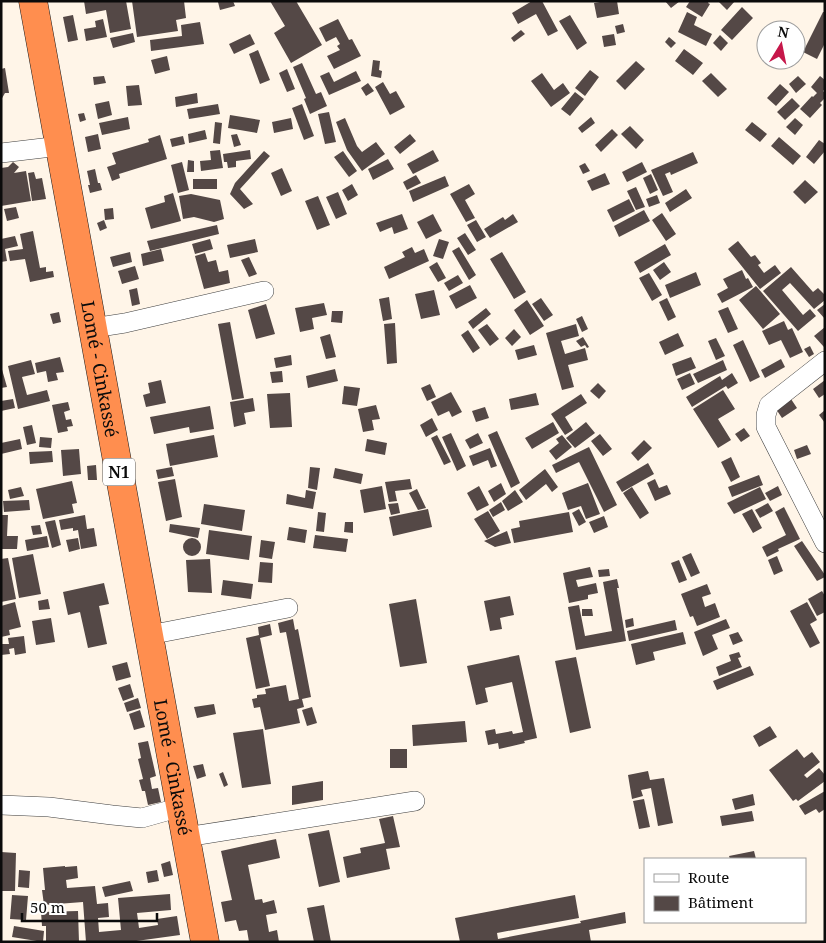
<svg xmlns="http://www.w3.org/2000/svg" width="826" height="943" viewBox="0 0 826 943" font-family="'Noto Serif',serif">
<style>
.building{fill:#544846}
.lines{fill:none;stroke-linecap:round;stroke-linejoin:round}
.minor-casing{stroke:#3e3e3e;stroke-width:20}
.trunk-casing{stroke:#1c1c1c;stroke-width:29}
.minor{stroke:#fff;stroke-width:19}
.trunk{stroke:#ff8e4f;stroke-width:28}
.labels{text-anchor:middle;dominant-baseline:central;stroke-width:5;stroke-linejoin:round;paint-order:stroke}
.shield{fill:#fff;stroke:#545454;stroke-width:1}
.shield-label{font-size:16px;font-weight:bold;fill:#0b0b0b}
.street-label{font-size:18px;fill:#0b0b0b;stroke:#fff}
</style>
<rect width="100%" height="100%" fill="#fff5e8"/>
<path class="building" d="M84,1H126L131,29L110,33L106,10L86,14Z
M132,1H184L186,18L176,20L178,31L137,37Z
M233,1L235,6L220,10L218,2Z
M270,1H296L322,45L291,63L274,33L285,26Z
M532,1H542L558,31L548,36L536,14L518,24L512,13Z
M606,1H617L619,14L597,18L594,3Z
M665,1H680L671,8Z
M690,1H709L708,3L710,4L702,17L686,7Z
M718,1H735L727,10Z
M742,7L753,18L732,40L721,30Z
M687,12L697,17L694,25L712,34L706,46L678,32Z
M823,12H825V43L817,59L803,52Z
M73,15L78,40L68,42L63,17Z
M570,15L587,43L577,50L559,21Z
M103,19L107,37L86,41L84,29L96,27L95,21Z
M338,19L349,40L352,39L361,56L334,69L327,56L340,50L337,46L340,44L336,37L326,42L319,28Z
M200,22L204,44L151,51L150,40L182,36L181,25Z
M623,24L625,32L617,34L615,26Z
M521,30L525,34L514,42L511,38Z
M133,33L135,42L113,48L110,38Z
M250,34L255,44L234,54L229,44Z
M614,34L616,45L604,47L602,36Z
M720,35L728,43L721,51L713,43Z
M669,37L676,43L671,48L665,42Z
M684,49L703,63L693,75L675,61Z
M258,50L270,80L260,84L249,54Z
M167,56L170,70L155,74L151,60Z
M373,60L380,61L379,70L382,71L381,78L371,76Z
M636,61L645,69L625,90L616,81Z
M302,63L316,94L321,92L327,106L310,114L304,99L306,98L293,67Z
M5,68L9,93H5L1,100V69Z
M287,69L295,89L287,92L279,73Z
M590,70L599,77L585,96L575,88Z
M356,71L361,81L329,95L320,76L329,72L334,82Z
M542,73L554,90L563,83L570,93L551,107L531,81Z
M711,73L727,89L718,97L702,81Z
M104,76L106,83L94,85L93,77Z
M798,76L806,84L796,93L789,84Z
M820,76L825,80V89L823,91L825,93V98L820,103L822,105L810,118L800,109L812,96L813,97L817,93L811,87Z
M383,82L390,94L396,91L405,107L390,115L375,87Z
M368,83L374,91L366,96L361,88Z
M780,84L789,92L776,106L767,98Z
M139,85L142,105L128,106L126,86Z
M575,92L584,99L570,116L561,109Z
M197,93L198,103L176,107L175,97Z
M792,98L800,106L785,120L777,112Z
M109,101L112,115L98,119L95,104Z
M218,104L220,114L189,119L187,109Z
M302,104L314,136L304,140L292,108Z
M329,112L336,142L325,144L318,114Z
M84,113L86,120L80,122L78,114Z
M230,115L260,120L257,133L228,128Z
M128,117L130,129L102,135L99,123Z
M591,117L595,123L582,133L578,128Z
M291,118L293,129L274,133L272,122Z
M345,118L357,146L362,152L376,142L385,154L362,171L347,150L336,122Z
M795,118L803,125L795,135L786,127Z
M215,122L222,123L220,144L213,143Z
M752,122L767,134L760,142L745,130Z
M630,126L644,140L636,149L621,134Z
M612,129L618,135L601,152L595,145Z
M205,130L207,139L189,143L188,134Z
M98,134L101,149L88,152L85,137Z
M237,134L241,145L234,147L231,135Z
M410,134L416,141L400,154L394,147Z
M160,135L167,159L119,174L120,178L112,181L107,167L116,164L112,153L149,142L148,139Z
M183,136L185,144L172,147L170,139Z
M779,137L801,156L793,165L771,146Z
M819,140L825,144V151L814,164L806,157Z
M220,150L223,168L201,171L200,161L211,160L210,151Z
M250,150L251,159L236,161V167L228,168L227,162H224L223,154Z
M433,150L439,161L413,174L407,164Z
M264,151L270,156L240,189L253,204L244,209L230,194L235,183Z
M343,151L357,171L349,177L334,157Z
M693,152L698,163L671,175L670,172L665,174L673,192L663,196L651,170Z
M388,159L394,169L373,180L368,169Z
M188,160L194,161V172H187Z
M13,162L19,167L14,173L26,171L31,201L1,206V168L8,167Z
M182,162L189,190L178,193L171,165Z
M642,162L647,172L627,182L622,172Z
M585,163L590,171L583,174L579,166Z
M282,168L292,191L281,196L271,173Z
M95,169L98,183H100L102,190L90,193L88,185H90L87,171Z
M34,172L36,179L42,178L46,199L32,201L28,173Z
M605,173L610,184L592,191L587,181Z
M651,174L658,190L650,194L643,178Z
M416,175L421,183L407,190L403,182Z
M445,176L449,186L413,202L409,191Z
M193,179H217V189H193Z
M805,180L818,192L805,204L793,192Z
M352,184L358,195L348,201L342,190Z
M469,184L475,194L465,200L475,218L466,222L450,194Z
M636,187L645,207L636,210L627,191Z
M686,189L692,198L670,212L665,203Z
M338,192L347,214L336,219L326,197Z
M173,193L181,221L151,229L145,208L165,202L164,196Z
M191,194L220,200L224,219L214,222L194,217L183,219L179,196Z
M657,195L660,203L649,207L646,199Z
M318,196L330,225L317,230L305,201Z
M629,199L635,211L613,222L607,210Z
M16,207L19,218L7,221L4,209Z
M113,208L114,219L105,220L104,209Z
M644,210L650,221L619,237L614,226Z
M662,213L676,234L666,241L652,220Z
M402,214L408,229L394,234L392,227L380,232L376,223Z
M433,214L442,231L426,239L417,222Z
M513,214L518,222L490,238L484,229L503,217L505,220Z
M104,220L107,228L100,231L97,223Z
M476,220L486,237L477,242L467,225Z
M217,225L219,234L150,251L147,241Z
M33,231L40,268L46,267V272L53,271L54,277L30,282L25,259L10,261L8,251L23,249L20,234Z
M465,233L476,250L468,255L457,238Z
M15,236L18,246L5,249L7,261L1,262V239Z
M210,239L213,249L195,254L192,244Z
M255,239L258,252L230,258L227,245Z
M439,239L449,242L443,259L433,256Z
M738,241L751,257L755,255L761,263L758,265L764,273L775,265L781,273L760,289L728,249Z
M665,244L671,255L640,273L634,262Z
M412,247L415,253L424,249L429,261L389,279L384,267L405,257L402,252Z
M459,247L476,275L469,280L452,251Z
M161,249L164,261L143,266L141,254Z
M130,252L132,262L113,267L110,257Z
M502,252L526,292L514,299L490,259Z
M205,253L208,262L216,260L219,272L228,270L230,283L204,289L195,256Z
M249,257L257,274L249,277L241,260Z
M437,262L446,278L438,282L429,267Z
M664,262L671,272L660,280L653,270Z
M135,266L139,279L122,284L118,271Z
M791,267L813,292L818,288L825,295V300L814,309L790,283L782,290L803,315L810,309L816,316L798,331L763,291Z
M742,270L746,279L748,278L753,287L722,303L717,294L728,288L723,279Z
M696,272L701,285L670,298L665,285Z
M649,273L662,295L652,301L639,278Z
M458,275L463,283L449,291L444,283Z
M470,285L477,298L456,309L449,296Z
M756,286L780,314L763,329L739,300Z
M137,288L140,304L132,306L129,290Z
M434,290L440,315L421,319L415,294Z
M389,297L392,319L383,321L379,299Z
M541,298L553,315L544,321L532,304Z
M667,298L676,317L668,321L659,302Z
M527,300L544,326L530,335L514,310Z
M324,303L327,315L312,318L314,329L300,332L295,308Z
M266,304L275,334L256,339L248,310Z
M825,304V319L817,310Z
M728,307L738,329L728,333L718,311Z
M486,308L491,314L473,329L468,322Z
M332,311H343L342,323L331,322Z
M59,312L61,322L53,324L50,314Z
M582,316L588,329L582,332L576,319Z
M784,321L788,330L792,328L803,352L790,358L781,340L769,345L762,331Z
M230,322L244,398L232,400L218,324Z
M395,323L397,363L387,364L384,324Z
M487,324L499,339L490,346L478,330Z
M576,324L579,336L561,341L565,354L585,348L588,360L568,365L574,387L562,390L546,333Z
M825,327V346L824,347L814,336Z
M514,329L521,337L512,346L505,338Z
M468,330L480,348L473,353L461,335Z
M678,333L684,346L665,355L659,342Z
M330,334L336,357L326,359L320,337Z
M583,337L589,347L587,348L585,345L581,347L576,341Z
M716,338L725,356L716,360L708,341Z
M743,340L760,377L750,382L733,345Z
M534,345L537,355L518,360L515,350Z
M810,346L814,354L809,357L804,349Z
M291,355L292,365L276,368L274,358Z
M60,357L64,372L56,373L58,380L48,382L46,371L37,373L35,363Z
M691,357L696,368L676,376L672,364Z
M781,359L785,367L765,378L761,370Z
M31,360L35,374L22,377L27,395L47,390L50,401L18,409L8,366Z
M723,360L727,370L698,383L693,374Z
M1,366L7,387L1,388Z
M335,369L338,381L308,388L306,376Z
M282,371L283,382L272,383L270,372Z
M690,373L695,384L682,390L677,379Z
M732,373L738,383L728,389L726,386L692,407L686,397L720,376L722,380Z
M161,380L166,403L146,407L143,395L150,393L148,383Z
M825,380V394L819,398L813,389Z
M598,383L606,391L599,399L590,391Z
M430,384L436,397L427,401L421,388Z
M344,386L360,388L357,406L342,404Z
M723,390L735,409L718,419L731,440L718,448L693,409Z
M451,392L462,412L452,417L449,411L438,416L431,402Z
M290,393L292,427L270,428L267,394Z
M536,393L539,405L511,410L509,399Z
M581,394L587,403L565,417L573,430L565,435L551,414Z
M253,398L255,411L244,413L246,424L234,427L230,402Z
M13,399L15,408L1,411V401Z
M791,399L797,408L782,418L776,409Z
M68,402L70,410L64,412L66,420L71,419L73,426L67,427L68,431L58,433L52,405Z
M376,405L380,419L372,420L374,430L363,432L358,409Z
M210,406L214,429L190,433L189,427L154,434L150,417Z
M485,407L489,418L476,422L472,411Z
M825,410V423L819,415Z
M432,418L438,430L426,437L420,425Z
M553,422L559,433L532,449L525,438Z
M586,422L595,433L575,448L566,438Z
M32,425L36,443L27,445L23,427Z
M744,428L750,436L741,442L735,434Z
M497,431L520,483L511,488L488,435Z
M451,433L466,466L457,471L442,437Z
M478,433L483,443L470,449L465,440Z
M600,434L612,449L603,456L591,441Z
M214,435L218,457L170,466L166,444Z
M437,435L451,462L444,465L431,438Z
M562,435L572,447L556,460L549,451L559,443L556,439Z
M40,437L52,438L51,448L39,447Z
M20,439L22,449L1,454V443Z
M367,439L387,443L385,455L365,451Z
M644,440L652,448L638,461L631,453Z
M807,445L811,454L797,459L794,450Z
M589,447L617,505L604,512L579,462L556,473L552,465Z
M490,448L497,466L491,468L488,460L473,466L469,456Z
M79,449L81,474L63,476L61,450Z
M52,451L53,462L30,464L29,452Z
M731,457L740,477L731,482L721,462Z
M648,463L654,474L622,492L616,482Z
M96,465L97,480H88L87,466Z
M172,467L174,476L158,479L156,470Z
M310,467L320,468L317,490L308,488Z
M335,468L363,474L361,484L333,478Z
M545,469L558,487L552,492L546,484L526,500L519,490Z
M759,475L763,485L732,497L728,487Z
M175,479L182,517L166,521L158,482Z
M410,479L412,489L395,491L397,501L389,502L385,482Z
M655,479L659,488L667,485L671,494L655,501L647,483Z
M72,481L77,503L72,504L74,513L43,519L36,489Z
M501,483L506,494L494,502L488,491Z
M588,483L600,514L586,519L581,506L568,510L562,493Z
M382,486L386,509L364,513L360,490Z
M479,486L489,505L477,511L467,493Z
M778,486L782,495L770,501L765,493Z
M21,487L24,496L10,499L8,490Z
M632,487L649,513L640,519L623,493Z
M760,487L766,499L734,514L727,503Z
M417,489L426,508L418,510L409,493Z
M306,490L316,492L313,509L286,504L287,494L305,498Z
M515,490L523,502L508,511L502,501Z
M29,500L30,510L4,512L3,501Z
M501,502L505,510L493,517L489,510Z
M398,503L400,513L391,515L388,504Z
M768,503L773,511L760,518L755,510Z
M204,504L245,510L242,531L201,524Z
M784,507L800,539L778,549L779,551L767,557L762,547L786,535L775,512Z
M428,509L432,527L393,536L389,517Z
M579,509L586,522L579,526L572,513Z
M752,509L762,528L753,533L742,514Z
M488,511L500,531L487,539L474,519Z
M318,512L326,513L324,532L316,531Z
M569,512L573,532L514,543L511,529L520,527L519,521Z
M1,515H8L7,536H18L17,549H1Z
M85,515L87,529L94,528L97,546L81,549L78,530L73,531V528L61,530L59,520Z
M604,516L608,527L594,533L589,522Z
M55,520L61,545L52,548L45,522Z
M345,522H353V533L344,532Z
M170,524L200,528L198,538L169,532Z
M40,525L42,534L33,535L31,526Z
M289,527L307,530L305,543L287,540Z
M209,530L252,536L249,560L206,554Z
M507,531L511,543L495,547L484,541Z
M315,535L348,539L346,552L313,548Z
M47,536L49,547L27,551L25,540Z
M78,538L80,549L69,552L66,540Z
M183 547a9 9 0 1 1 18 0a9 9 0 1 1-18 0Z
M261,540L275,542L272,559L259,557Z
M802,541L825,575V577L817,581L794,546Z
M691,553L700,573L691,577L682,557Z
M33,554L41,594L19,598L12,558Z
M777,556L783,571L774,575L768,560Z
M8,558L16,599L1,602V559Z
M210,559L212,593L188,592L186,560Z
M679,560L687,580L679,583L671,563Z
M260,562L273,563L272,583L258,582Z
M590,567L593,577L576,580L578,587L596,583L598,593L588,595V599L569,603L563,573Z
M609,569L610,576L599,577L598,570Z
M617,579L619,588H617L626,641L576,650L568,607L579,605L585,636L612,631L603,582Z
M223,580L253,584L251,599L221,595Z
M104,583L109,604L99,606L107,644L88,648L80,612L68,615L63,592Z
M707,584L711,594L702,597L705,607L715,603L720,617L697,626L693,616L690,617L681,594Z
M822,591L825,596V612L817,616L808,599Z
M510,596L514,615L500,618L502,629L490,631L484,601Z
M48,599L50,609L39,610L38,601Z
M416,599L427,663L400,667L389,604Z
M15,602L21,627L9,630L10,635L1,637V606Z
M807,602L817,620L810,624L820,643L810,648L790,611Z
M582,609H592L593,616H582Z
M51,618L55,642L36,645L32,621Z
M633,618L634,626L626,628L625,620Z
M293,619L295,630L298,629L311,697L302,699L304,707L297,709L300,723L265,730L260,707L254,708L252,699L257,698V695L266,694L265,689L286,685L289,701L299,699L286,632L280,633L278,623Z
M726,619L730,628L712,635L718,649L703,656L694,632Z
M675,620L677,630L629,641L627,631Z
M270,624L272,635L260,638L270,686L256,689L246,638L259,635L258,627Z
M683,632L686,644L653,652L655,660L636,665L631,644Z
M738,632L743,641L733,645L729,635Z
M24,636L26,653L15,655L14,648L9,649L10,654L1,655V644H9L8,638Z
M739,652L741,657L738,658L742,667L719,676L716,667L731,661L729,655Z
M519,655L537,738L524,741L525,743L499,749L498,743L488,745L485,731L495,729L496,734L512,731L513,734L523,732L512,682L485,688L488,702L476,705L467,666Z
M576,657L591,728L570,733L555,661Z
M127,662L131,677L116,681L112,666Z
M750,666L754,675L717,690L713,681Z
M130,684L134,697L123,701L118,688Z
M138,698L141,708L127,712L124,703Z
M214,704L216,714L197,718L194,707Z
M312,707L317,723L307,726L302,710Z
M140,710L145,727L134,730L129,714Z
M465,721L467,742L413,746L412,725Z
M770,726L777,737L759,747L753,736Z
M263,729L271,784L242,788L233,733Z
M148,741L156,776L150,778L152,789L158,788L161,802L148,805L145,791H142L139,780L143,779L138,759L141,758L138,743Z
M390,749H407V768H390Z
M797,749L804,758L812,752L820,762L804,775L807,778L819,768L825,775V781L798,801L796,799L793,801L769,770Z
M203,764L206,776L197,779L193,766Z
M648,771L650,780L664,778L673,823L658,826L651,788L641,790L643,796L632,799L628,775Z
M223,772L228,785L224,787L219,774Z
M323,781V800L292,805V786Z
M825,791V809L819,813L816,809L805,815L799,806Z
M753,794L755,805L735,810L732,799Z
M644,799L650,827L639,829L633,801Z
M752,811L754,821L722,826L720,816Z
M393,816L400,847L386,849L390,869L347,878L343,857L361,853L360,848L385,843L379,819Z
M329,830L340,882L319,887L308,834Z
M276,839L280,858L248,865L255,900L262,899L263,903L274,900L277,913L266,915L269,932L277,930L279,942H249L247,930L239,931L236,920L225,922L221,902L232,900L221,851Z
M754,851L756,859H730L729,856Z
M1,852L16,853L15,891H1Z
M170,861L173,875L164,877L161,864Z
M65,866V867L77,866L78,878L66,880L67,888L95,886L97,904L108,903L109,917L98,918L99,932L121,930L118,898L170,894L171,910L137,913L139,928L158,925L157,919L177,916L180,935L129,942H86L83,902L44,905L42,890H45L43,868Z
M19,870L30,871L29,888L18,887Z
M157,870L159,881L148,883L146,872Z
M130,881L133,891L105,897L102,887Z
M12,895L28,896L26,920L10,919Z
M575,895L579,918L497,933L498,939L581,923L580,921L625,912L626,923L589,930L591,942H460L455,918Z
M324,905L331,942H314L307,908Z
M78,911L79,942H46V926H42L41,912Z
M14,926L44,931L43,942L12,937Z"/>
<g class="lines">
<defs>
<path id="minor" d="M1,153L60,146
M93,328L125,323L264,291
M825,361L769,405L766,415V427L825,543
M149,635L288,608
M1,805L49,807L112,815L142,818L181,807
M186,837L415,801"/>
<g id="trunk">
<path id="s1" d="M33,1L205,942"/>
</g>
</defs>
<use href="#minor" class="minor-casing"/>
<use href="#trunk" class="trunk-casing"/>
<use href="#minor" class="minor"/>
<use href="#trunk" class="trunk"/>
</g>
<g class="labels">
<rect class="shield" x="103" y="458.5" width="32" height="27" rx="4"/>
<g class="shield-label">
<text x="119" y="472">N1</text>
</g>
<g class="street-label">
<text stroke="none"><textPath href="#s1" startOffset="374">Lomé - Cinkassé</textPath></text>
<text stroke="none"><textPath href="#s1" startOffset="779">Lomé - Cinkassé</textPath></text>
</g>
</g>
<rect width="826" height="943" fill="none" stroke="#0b0b0b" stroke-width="5"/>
<rect x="644" y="858" width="162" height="65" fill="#ffffff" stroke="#9d9d9d"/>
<rect x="654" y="874" width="25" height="8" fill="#ffffff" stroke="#9d9d9d"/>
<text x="688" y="883" font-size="15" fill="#0b0b0b">Route</text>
<rect x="654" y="896" width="25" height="15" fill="#544846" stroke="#9d9d9d"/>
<text x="688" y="908" font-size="15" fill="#0b0b0b">Bâtiment</text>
<g transform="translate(781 45) rotate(10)"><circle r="24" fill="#ffffff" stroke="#9d9d9d"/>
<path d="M0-4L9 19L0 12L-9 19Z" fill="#c6174a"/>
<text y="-8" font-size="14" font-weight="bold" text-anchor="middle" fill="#0b0b0b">N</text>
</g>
<path d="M22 913v8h135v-8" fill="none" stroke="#0b0b0b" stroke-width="2.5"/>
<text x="30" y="913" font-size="15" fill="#0b0b0b" stroke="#ffffff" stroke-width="4" paint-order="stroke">50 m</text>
</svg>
